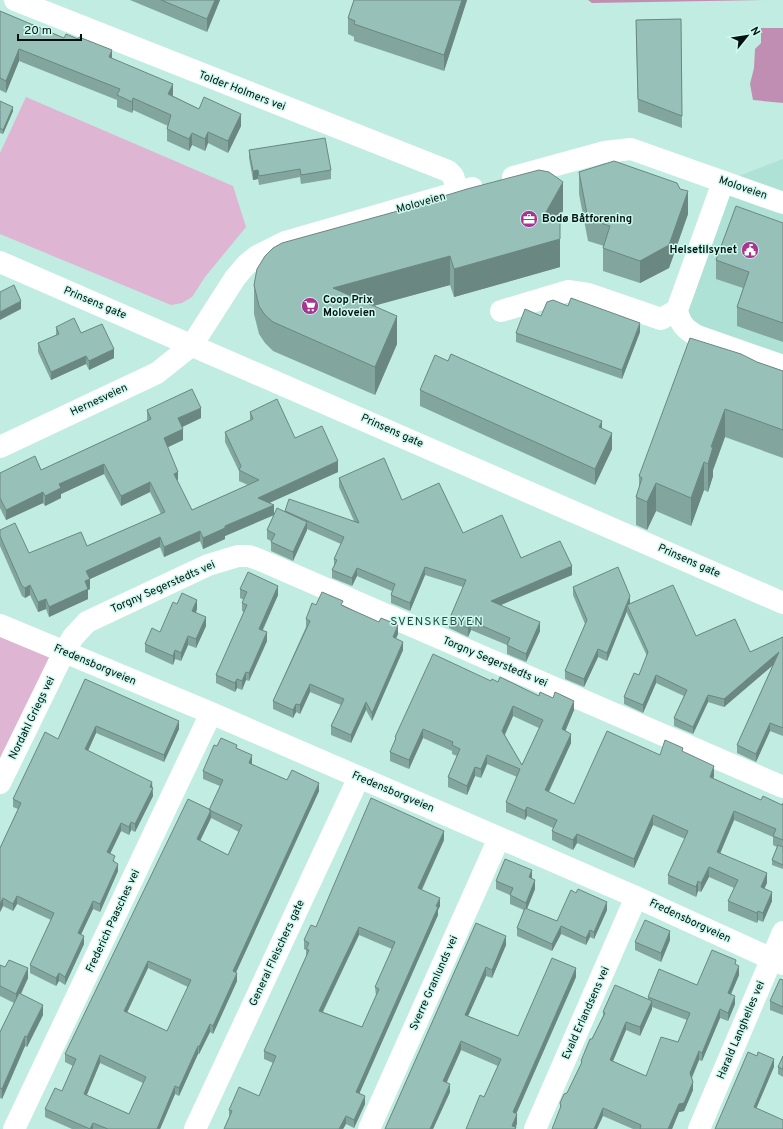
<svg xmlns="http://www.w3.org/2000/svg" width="783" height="1129" viewBox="0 0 783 1129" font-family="Overpass,sans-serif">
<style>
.built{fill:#aee2d6}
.green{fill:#deb5d2}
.water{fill:#c08eb2}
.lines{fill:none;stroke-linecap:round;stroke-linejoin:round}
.minor{stroke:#fff;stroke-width:22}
.wall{fill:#82a69e;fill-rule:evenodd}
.shaded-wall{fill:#6a8781}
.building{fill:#97c1b8;stroke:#6a8781;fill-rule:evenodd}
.labels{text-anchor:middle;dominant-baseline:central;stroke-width:3;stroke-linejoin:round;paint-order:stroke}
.street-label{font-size:11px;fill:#041310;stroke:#cdf9ef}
.poi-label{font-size:11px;font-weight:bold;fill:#041310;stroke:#cdf9ef;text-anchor:start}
.neighbourhood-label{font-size:12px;letter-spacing:1px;fill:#264d45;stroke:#cdf9ef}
</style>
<rect width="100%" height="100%" fill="#c0ece2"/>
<path class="built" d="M783,159V366L679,320L723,182Z"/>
<path class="green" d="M26,97L233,186L246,227L205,277L192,297L182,303L171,305L0,234V153Z
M0,635L50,657L0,762Z"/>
<path class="water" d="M588,0H767L592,3Z
M761,28H783V103L753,100L750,84L754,68L755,49L761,43Z"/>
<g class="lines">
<path class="minor" d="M15,0L448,171L453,176L458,192
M513,177L604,152L631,149L783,203
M723,182L677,310C680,324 685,329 697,336L783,366
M0,262L783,603
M501,311L568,291L588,294L661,319L677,310
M0,447L157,373L192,345L235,278L246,265L257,256L285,242L472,188
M0,625L211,713L636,897L783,964
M0,783L64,652L73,637L87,622L208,565L238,556H249L260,560L783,787
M14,1129L211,713
M195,1129L359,777
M369,1129L499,838
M535,1129L636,897
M699,1129L783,932"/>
</g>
<path class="wall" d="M130,0H220L207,32Z
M354,0H467L444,71L354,41V37L348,34V18Z
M0,11L112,58L173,96L199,109L241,126L228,153L208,143L205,151L192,145L189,151L167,141V129L168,126L133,110L132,113L117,107V100L19,61L6,93L0,90Z
M681,19L682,128L638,112L636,32V20Z
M0,101L13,111L3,134L0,133Z
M249,150L331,170V179L301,184L300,177L259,185L258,179L253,180L249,158Z
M579,172L688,214L669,268L640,283L603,271V248L604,246L588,241L579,194Z
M444,196L563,211L557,220L560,267L454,297L450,285L373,306L397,344L375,395L273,351L265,343L259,334L254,314V285L444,199Z
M783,223V342L737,326V307L743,288L716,279V260Z
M568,306L640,332L622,379L516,342V333L541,316Z
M56,327L81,333L114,358L89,370L86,364L51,380L38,352V343L56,335Z
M757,362L783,371V458L725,437L713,470V476L708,492L704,490L691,526L656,511L647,530L636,525V497L639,487V476Z
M420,390L612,449L595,485L420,406Z
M147,410L201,418L182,427L183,440L168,447L178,483L192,510L248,485L239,481V471L225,442V432L250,420V412L295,438L338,472L269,503L274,515L285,511L354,521L339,487V478L402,500L463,533L521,558L572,575L501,605L540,631L526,662L507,654V645L471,630L468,637L449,628V620L463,587L425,575L410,611L391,603V595L392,591L357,576L352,586L332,578V570L334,566V559L341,544L307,529V530L293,561L271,551V541L267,539V530L274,515L225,536V539L203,549L200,541L164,557L160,547L90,579V589L88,590V599L49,617L46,609L38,612L30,595L25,598L22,596L0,546V530L29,553L87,546L161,514L150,492L121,506L104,474L61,494V498L45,506L43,503L6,520L0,508V473L41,470L147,421Z
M573,587L630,603V604L696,636L750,652L783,637V736L770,731L756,762L737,753V745L773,665L724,707L708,702L693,734L674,726V718L684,696L656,683L643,713L624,704V697L639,675L647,656L627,613V611L607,661L598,657L584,687L565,679V671L585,624L573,595Z
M240,589L278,595L263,630L267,641L249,681L246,680L242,690L237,688L235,692L216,683V675L244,612L242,611V603L244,600L240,598Z
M316,605H343L398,634L396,638L403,650L372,721L366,710L351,743L331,735V726L341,705L310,692L300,714L296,712L293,718L273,709V701L306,627V619Z
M197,609L196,613L206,626L196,648L188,645L181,661L175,659L173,665L145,652V644L160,632Z
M85,679L179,729L164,762L96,733L88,751L152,788L153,796L135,832L131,830L129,835L121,831L110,854L115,862L118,871L100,912L93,909L81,934L84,944L65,985L59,981L56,986L30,973V965L51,920L17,904L13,911L3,906L0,912V848L18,809L13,807V799L58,739Z
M491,681L498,682L539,696L574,710L565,731L571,743L549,792L574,804L660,755L683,752L714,776L713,779L761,800L782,805L783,803V869L772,865V860L777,847L773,845V837L734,820L720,853L767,883L764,888L772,901L763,922L758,920L757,923L728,911V901L734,888L709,877L701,892L698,891L696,897L668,884V875L685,839L653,825L634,868L577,843L573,850L552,840V831L553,828L527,816L525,820L506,812V802L517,777L487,764L481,778L475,776L467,795L448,787V777L457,756L452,754V751L423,738L409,769L390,761V752L395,741V737ZM513,716L539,728L522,765L505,735Z
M217,746L237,749L252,763V765L287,780L319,791L236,972L237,981L213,1034L210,1032L199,1054H198L179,1096L175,1094L160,1129H72L45,1117V1109L62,1091L73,1066L65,1062V1054L209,810L220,786L203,779V771ZM211,818L239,832L228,855L200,841ZM148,968L188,987L167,1031L127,1012ZM100,1063L143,1083L129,1114L86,1095Z
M444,840L422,890L440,906L438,910V915L359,1094L365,1104L354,1128L346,1124L343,1129H224L229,1117V1110L259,1096L273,1063L264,1059V1051L306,957V950L304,949V940L316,927ZM359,935L392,949L375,987L376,996L362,1027L323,1012Z
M532,879L535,889L527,909L557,921L607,910L594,939L590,937L586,945L561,934L552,951L517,936V928L524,910L510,904V895L496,889V881Z
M476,923L506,945L492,978L486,976L468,1016L518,1036L576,977L516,1114L517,1123L516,1127V1129L484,1097L498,1066L461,1050L447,1082L450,1092L433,1129H385Z
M670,940L661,962L635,950V942Z
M0,965L28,978L21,994L43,1015L27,1047L25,1046L2,1099L0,1098V1032L14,1003L0,996Z
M736,965L739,975L731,994L735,1004L728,1021L720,1018L702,1061L699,1060L692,1078L693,1090L684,1111L679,1112L672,1129H633L603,1116L560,1109V1103L567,1093L581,1064V1061L603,1016V1012L648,999V997L697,985ZM652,1007L687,1020L678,1042L646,1076L613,1061L626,1030L640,1036L652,1009Z
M783,980V1015L770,1010V1001Z
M783,1056V1077L778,1074V1067Z"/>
<path class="shaded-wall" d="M215,0H220L207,32V19Z
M462,0H467L444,71V55Z
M19,49V61L6,93V81Z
M112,50V62L109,57Z
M173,84V96L168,94Z
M133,98V110L132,113V102Z
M13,107V111L3,134V130Z
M241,114V126L228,153V141Z
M208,132V143L205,151V139Z
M192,133V145L189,151V139Z
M258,170V179L253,180V171Z
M563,182V211L545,243L560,239V267L454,297V269L541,221Z
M688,191V214L669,268L640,283V261Z
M450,256V285L333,317V288Z
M21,301V309L0,320V312Z
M397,316V344L375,395V367Z
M640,323V332L622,379V370Z
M114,349V358L89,370V361Z
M86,356V364L51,380V372Z
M201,408V418L178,429V418Z
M725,409V437L713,470V476L708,492V464L711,447Z
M602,421V437L599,427Z
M183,429V440L164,449V438Z
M612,433V449L595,485V469Z
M338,461V472L258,508V498Z
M704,462V490L691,526V498Z
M104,464V474L61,494V498L45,506V496L59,484Z
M178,472V482L174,474Z
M150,482V492L121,506V496Z
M656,483V511L647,530V502Z
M43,492V503L6,520V510Z
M274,505V515L225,536V539L203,549V538L225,526Z
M307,522V530L293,561V552Z
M200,531V541L164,557V547Z
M160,537V547L90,579V589L88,590V599L49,617V607L85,581L86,571Z
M572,566V575L491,609V601Z
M425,567V575L410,611V603Z
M357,568V576L352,586V578Z
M30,585V595L25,598V588Z
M278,586V595L259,637V629Z
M630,596V603L629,608L627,605V611L607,661V653Z
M46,599V609L38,612V602Z
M197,600V609L192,620V611Z
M206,617V626L196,648V639Z
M471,621V630L468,637V628Z
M540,622V631L526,662V654Z
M398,625V634L393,645V637Z
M267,632V641L249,681V673Z
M188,636V645L181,661V653Z
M403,642V650L372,721V713Z
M598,649V657L584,687V679Z
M175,650V659L173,665V656Z
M779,652V660L724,707V699Z
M246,672V680L242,690V681Z
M656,675V683L643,713V705Z
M237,679V688L235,692V683Z
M310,684V692L300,714V705Z
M708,695V702L693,734V727Z
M574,701V710L562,739V729Z
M366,702V710L351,743V735Z
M296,704V712L293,718V710Z
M513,706V716L502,740V731Z
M179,721V729L164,762V755Z
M770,723V731L756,762V754Z
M96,726V733L85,757V749Z
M423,729V738L409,769V760Z
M571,734V743L545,799V790Z
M252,755V763L249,771V763Z
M487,755V764L481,778V769Z
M714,766V776L710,786V777Z
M475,767V776L467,795V786Z
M152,782L153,796L135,832V824Z
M319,783V791L233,979V971Z
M527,807V816L525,820V811Z
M211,810V818L197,847V839Z
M734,811V820L717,861V852Z
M653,815V825L634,868V859Z
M131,822V830L129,835V827Z
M121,823V831L107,860V852Z
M444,831V840L418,897V888Z
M577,834V843L573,850V840Z
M118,864V871L100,912V904Z
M709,867V877L701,892V883Z
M532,870V879L529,877Z
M767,873V883L761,896V887Z
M535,880V889L526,911V903Z
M698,881V891L696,897V887Z
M772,892V901L763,922V913Z
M17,896V904L13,911V904Z
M3,898V906L0,912V904Z
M440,898V906L438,910V915L356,1101V1092Z
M93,901V909L78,941V933Z
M607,902V910L594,939V932Z
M758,911V920L757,923V913Z
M561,926V934L552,951V944Z
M359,927V935L319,1019V1011Z
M590,930V937L586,945V938Z
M670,931V940L661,962V953Z
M84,936V944L65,985V977Z
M506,936V945L492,978V970Z
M148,961V968L124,1019V1011Z
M739,966V975L728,1001V993Z
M486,967V976L465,1023V1015Z
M28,968V978L16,1004V994Z
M576,968V977L513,1121V1112Z
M59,973V981L56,986V978Z
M237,973V981L213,1034V1026Z
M735,996V1004L728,1021V1013Z
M652,1001V1009L640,1036V1027Z
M43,1005V1015L27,1047V1037Z
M720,1009V1018L702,1061V1053Z
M626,1022V1030L610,1068V1060Z
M210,1024V1032L199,1054V1047Z
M25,1036V1046L2,1099V1089Z
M461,1041V1050L443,1090V1081Z
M198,1046V1054L179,1096V1088Z
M699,1051V1060L690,1081V1073Z
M100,1055V1063L84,1102V1094Z
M774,1059V1067L754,1114V1107Z
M693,1082V1090L684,1111L679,1112L672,1129H668L679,1104Z
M450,1084V1092L433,1129H430Z
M175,1086V1094L160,1129H157Z
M365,1096V1104L354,1128V1120Z
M603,1108V1116L597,1129H594Z
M517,1114V1123L515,1129L512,1126Z
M346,1116V1124L343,1129H339Z
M93,1123V1129H90Z"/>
<path class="building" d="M161,0H215L207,19Z
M354,0H462L444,55L354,24L355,21L348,18Z
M0,11L64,38L66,34L78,39L79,37L112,50L109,57L173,84L168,94L199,109L204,97L241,114L228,141L208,132L205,139L192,133L189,139L167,129L171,115L133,98L132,102L117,95L120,89L19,49L6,81L0,78Z
M681,19L682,116L638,99L636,20Z
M0,101L13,107L3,130L0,128Z
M325,138L331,170L301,175L300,169L259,176L258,170L253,171L249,150Z
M614,161L677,183L680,189L688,191L669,245L640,261L603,248L610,226L588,219L579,172Z
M539,170L549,172L563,182L541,221L560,220V239L454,269L450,256L333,288L397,316L375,367L273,322L265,315L259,306L254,285L257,269L265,256L273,248L282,243L445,198L444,196L467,189Z
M736,206L783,223V323L737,307L749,272L716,260Z
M14,285L21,301L0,312V292Z
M571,298L640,323L622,370L516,333L525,309L541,316L547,302L553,300L568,306Z
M74,318L81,333L102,324L114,349L89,361L86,356L51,372L38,343L59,334L56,327Z
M690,338L741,354L757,362L783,371V430L725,409L711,447H713L708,464L704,462L691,498L656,483L647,502L636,497L642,478L639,476Z
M451,354L602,421L599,427L612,433L595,469L420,390L435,355L448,361Z
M192,389L201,408L178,418L183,429L164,438L178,472L174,474L192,510L259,480L239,470L241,466L225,432L253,419L250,412L277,399L295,438L322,426L338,461L258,498L274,505L225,526V528L203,538L200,531L164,547L160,537L86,571L90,579L85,581L88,589L49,607L46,599L38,602L30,585L25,588L22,586L0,536V530L15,523L29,553L81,532L87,546L165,512L150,482L121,496L104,464L59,484L61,488L45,496L43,492L6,510L0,498V473L35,456L41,470L151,419L147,410Z
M384,458L402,500L439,483L463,533L502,515L521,558L560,541L572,566L491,601L540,622L526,654L507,645L510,638L471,621L468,628L449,620L466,580L425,567L410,603L391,595L395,584L357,568L352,578L332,570L337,560L334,559L344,537L285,511L289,499L359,523L339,478Z
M277,508L307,522L293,552L271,542L275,534L267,530Z
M618,567L630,596L607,653L598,649L584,679L565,671L587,620L573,587Z
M248,572L278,586L259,629L267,632L249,673L246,672L242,681L237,679L235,683L216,675L247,605L242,603L247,592L240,589Z
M673,585L696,636L735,619L750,652L783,637V728L770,723L756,754L737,745L779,652L724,699L708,695L693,727L674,718L687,690L656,675L643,705L624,697L634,673L639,675L648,652L627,605Z
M322,592L343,601L341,605L379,622L381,618L398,625L393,637L403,642L372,713L366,702L351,735L331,726L344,699L310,684L300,705L296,704L293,710L273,701L310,621L306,619L312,603L316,605Z
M182,593L197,600L192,611L206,617L196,639L188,636L181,653L175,650L173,656L145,644L152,628L160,632L173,602L177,604Z
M433,654L491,681L492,679L498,682L500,677L539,696L540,692L553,698L555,692L574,701L562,729L571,734L545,790L574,804L607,731L660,755L665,740L683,748L682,751L714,766L710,777L761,800L763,796L782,805L783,803V840L773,836L776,829L734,811L717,852L767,873L761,887L772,892L763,913L758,911L757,913L728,901L738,880L709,867L701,883L698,881L696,887L668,875L688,831L653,815L634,859L577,834L573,840L552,831L557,820L527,807L525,811L506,802L520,769L487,755L481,769L475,767L467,786L448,777L460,749L452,745L453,742L423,729L409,760L390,752L396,738L395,737ZM513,706L543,720L522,765L502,731Z
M85,679L179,721L164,755L96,726L85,749L152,782L150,787L153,788L135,824L131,822L129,827L121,823L107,852L115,856L113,861L118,864L100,904L93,901L78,933L84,936L65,977L59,973L56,978L30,965L54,913L17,896L13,904L3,898L0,904V848L21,803L13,799L45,732L58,739Z
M221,738L237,745L236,748L252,755L249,763L287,780L292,770L319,783L233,971L237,973L213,1026L210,1024L199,1047L198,1046L179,1088L175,1086L157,1129H108L93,1123L90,1129L45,1109L55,1088L62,1091L76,1059L65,1054L188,799L211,810L197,839L228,855L242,825L209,810L223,780L203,771L214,745L217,746ZM148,961L191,980L167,1031L124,1011ZM100,1055L146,1077L129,1114L84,1094Z
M371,798L444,831L418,888L440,898L436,906L438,907L356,1092L365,1096L354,1120L346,1116L339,1129H224L232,1111L229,1110L239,1087L259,1096L276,1056L264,1051L309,950L306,949L309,943L304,940L311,925L316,927ZM359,927L395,942L375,987L379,989L362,1027L319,1011Z
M778,845L783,847V865L772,860Z
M505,859L532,870L529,877L535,880L526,903L510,895L513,888L496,881Z
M578,889L607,902L594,932L590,930L586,938L561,926L552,944L517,928L525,908L557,921L571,890L576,893Z
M645,920L670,931L661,953L635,942Z
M476,923L506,936L492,970L486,967L465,1015L518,1036L552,958L576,968L513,1112L517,1114L512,1126L516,1127L515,1129H466L480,1095L484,1097L501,1059L461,1041L443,1081L450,1084L430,1129H385Z
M712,950L736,960L735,964L739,966L728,993L735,996L728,1013L720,1009L702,1053L699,1051L690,1073L693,1082L684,1103L679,1104L668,1129H640L641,1125L603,1108L594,1129H552L561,1106L560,1103L564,1094L567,1093L582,1062L581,1061L590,1039H592L605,1013L603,1012L615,985L652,1001L640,1027L626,1022L610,1060L646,1076L661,1037L678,1042L690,1013L648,997L659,969L697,985Z
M9,960L28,968L16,994L0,986V965L5,967Z
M780,979L783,980V1007L770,1001Z
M19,993L43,1005L27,1037L25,1036L2,1089L0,1088V1032Z
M748,1052L757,1056L758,1052L774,1059L754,1107L783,1120V1129H715Z
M783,1056V1069L778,1067Z"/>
<defs>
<symbol id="office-disc" viewBox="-11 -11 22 22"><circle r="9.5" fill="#a83690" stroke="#cdf9ef"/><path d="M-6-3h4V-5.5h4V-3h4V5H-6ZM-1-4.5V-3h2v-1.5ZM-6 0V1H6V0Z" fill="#fff"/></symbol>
<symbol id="civic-disc" viewBox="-11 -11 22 22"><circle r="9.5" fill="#a83690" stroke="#cdf9ef"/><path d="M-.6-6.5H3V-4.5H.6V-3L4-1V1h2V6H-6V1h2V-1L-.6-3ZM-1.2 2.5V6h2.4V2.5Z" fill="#fff"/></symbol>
<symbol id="supermarket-disc" viewBox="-11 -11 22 22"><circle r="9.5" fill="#a83690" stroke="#cdf9ef"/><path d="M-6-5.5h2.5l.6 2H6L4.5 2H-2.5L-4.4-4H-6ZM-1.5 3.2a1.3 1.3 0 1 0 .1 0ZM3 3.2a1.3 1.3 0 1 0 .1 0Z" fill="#fff"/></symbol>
</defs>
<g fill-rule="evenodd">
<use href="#office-disc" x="519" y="209" width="20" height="20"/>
<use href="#civic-disc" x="740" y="240" width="20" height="20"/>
<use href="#supermarket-disc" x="300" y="296" width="20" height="20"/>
</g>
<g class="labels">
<g class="street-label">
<text transform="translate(242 91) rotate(21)">Tolder Holmers vei</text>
<text transform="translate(743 188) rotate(19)">Moloveien</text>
<text transform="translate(421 203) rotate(-16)">Moloveien</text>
<text transform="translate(95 303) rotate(23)">Prinsens gate</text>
<text transform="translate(99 400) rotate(-25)">Hernesveien</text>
<text transform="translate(392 431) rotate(24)">Prinsens gate</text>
<text transform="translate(689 561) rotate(24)">Prinsens gate</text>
<text transform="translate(163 587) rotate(-24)">Torgny Segerstedts vei</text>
<text transform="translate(495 662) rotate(23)">Torgny Segerstedts vei</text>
<text transform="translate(95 665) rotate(23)">Fredensborgveien</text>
<text transform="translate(32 718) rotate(-64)">Nordahl Griegs vei</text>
<text transform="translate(393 792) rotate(23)">Fredensborgveien</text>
<text transform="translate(113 921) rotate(-65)">Frederich Paasches vei</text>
<text transform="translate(690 921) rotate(25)">Fredensborgveien</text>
<text transform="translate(277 953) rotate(-65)">General Fleischers gate</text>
<text transform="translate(434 983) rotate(-66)">Sverre Granlunds vei</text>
<text transform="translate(586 1013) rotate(-66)">Evald Erlandsens vei</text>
<text transform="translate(741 1030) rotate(-67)">Harald Langhelles vei</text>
</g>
<g class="poi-label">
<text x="542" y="219">Bodø Båtforening</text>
<text x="737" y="250" text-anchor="end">Helsetilsynet</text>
<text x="323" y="300">Coop Prix<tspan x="323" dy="13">Moloveien</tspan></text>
</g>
<g class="neighbourhood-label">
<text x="437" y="622">SVENSKEBYEN</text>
</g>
</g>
<g transform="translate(747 36) rotate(60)" stroke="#cdf9ef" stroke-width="3" paint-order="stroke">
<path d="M0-3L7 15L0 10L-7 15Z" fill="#041310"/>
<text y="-6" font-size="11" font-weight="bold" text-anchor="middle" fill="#041310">N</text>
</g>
<path d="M18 34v6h63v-6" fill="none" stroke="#041310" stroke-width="2"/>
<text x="24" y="34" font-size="12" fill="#041310" stroke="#cdf9ef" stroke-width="3" paint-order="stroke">20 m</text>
</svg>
